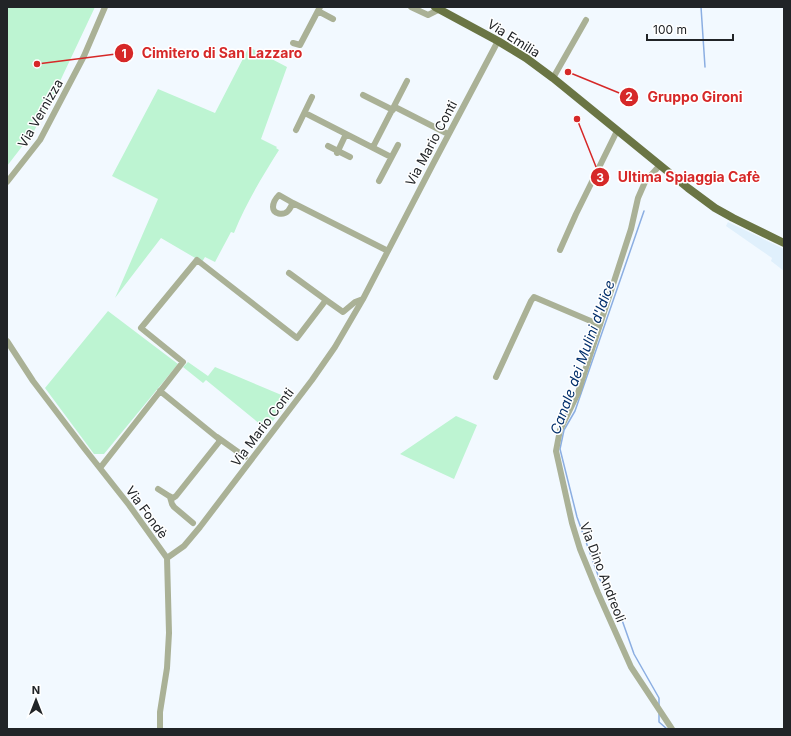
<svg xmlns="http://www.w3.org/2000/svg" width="791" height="736" viewBox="0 0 791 736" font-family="Inter,sans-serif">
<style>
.built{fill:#e0f0fc}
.green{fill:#bdf4d2}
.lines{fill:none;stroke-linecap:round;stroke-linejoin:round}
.stream{stroke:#8baee2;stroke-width:1.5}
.minor{stroke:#aab196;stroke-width:6}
.major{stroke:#6a7544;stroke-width:8}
.labels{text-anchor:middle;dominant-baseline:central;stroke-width:3;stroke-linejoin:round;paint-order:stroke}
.street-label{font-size:13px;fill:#212427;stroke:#fff}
.water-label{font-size:14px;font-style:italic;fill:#03306c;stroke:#fff}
.leader{fill:none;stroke:#d62828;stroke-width:1.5}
.callout-dot{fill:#d62828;stroke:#fff;stroke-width:1.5}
.mark-label{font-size:12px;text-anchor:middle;font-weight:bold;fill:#fff}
.callout-label{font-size:14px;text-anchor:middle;font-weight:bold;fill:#d62828;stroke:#fff;stroke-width:3;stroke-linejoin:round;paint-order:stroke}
</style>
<rect width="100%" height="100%" fill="#f2f9ff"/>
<path class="built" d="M728,222L784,249V271L771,261L772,258L726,226Z"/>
<path class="green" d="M7,7H95L54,94L34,131L7,166Z
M249,47L287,67L261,139L277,147L276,148L279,150C262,177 246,203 234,233L231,232L215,262L205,257L202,262L161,238L115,298L158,199L112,176L158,89L215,113Z
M108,311L178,364L104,454H94L45,388Z
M188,362L208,376L215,367L291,399L266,429L206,380L203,383L183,367Z
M456,416L477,425L454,479L400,454Z"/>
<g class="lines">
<path class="stream" d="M701,7L705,67
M644,211L575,411L564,430L560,449L577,517L599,578L622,620L634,654L659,698V705
M659,714V722L667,729"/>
<path class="minor" d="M411,7L428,15L440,9
M318,11L333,19
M293,43L300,45L320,7
M553,78L586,20
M363,95L393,110
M395,107L448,134
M305,113L391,157
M296,130L312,97
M328,146L350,157
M373,147L407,81
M337,153L346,134
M660,165L645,182L638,198L631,229L583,377L578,393L560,430L556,451L572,523L580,549L598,593L631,667L672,729
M379,181L398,145
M7,182L40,140L84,56L105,7
M279,195L293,203C291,206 290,209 288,211C283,216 273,214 273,207C273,203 276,198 279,195Z
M293,203L388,251
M560,250L576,214L617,131
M289,273L326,300
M7,341L33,381L84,448L129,505L167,558L169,633L167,668L160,712V729
M496,377L531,301L534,297L600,325
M217,437L245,457
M100,468L183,362L141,328L197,260L297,338L326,300L343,312L355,302L363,299
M158,489L169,496L173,498L176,496L219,442V439L160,391
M170,497L172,504L174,507L193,523
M167,558L184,546L200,527L312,380L335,347L363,299L433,164L498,41"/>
<path class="major" d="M435,7L498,41L526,58L553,78L688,188L715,208L733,218L784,243"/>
</g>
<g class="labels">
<g class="street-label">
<text transform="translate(514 38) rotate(32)">Via Emilia</text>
<text transform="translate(40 113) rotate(-60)">Via Vernizza</text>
<text transform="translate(431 143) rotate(-62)">Via Mario Conti</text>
<text transform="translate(262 427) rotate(-53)">Via Mario Conti</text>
<text transform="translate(147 512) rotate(54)">Via Fondè</text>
<text transform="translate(603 572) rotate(69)">Via Dino Andreoli</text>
</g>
<g class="water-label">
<text transform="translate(582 357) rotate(-70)">Canale dei Mulini d'Idice</text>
</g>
</g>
<path class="leader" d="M37 64L124 53M568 72L629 97M577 119L600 177"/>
<g class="callout-dot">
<circle cx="37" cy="64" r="4"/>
<circle cx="568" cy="72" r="4"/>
<circle cx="577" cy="119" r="4"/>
<circle cx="124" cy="53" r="10"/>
<circle cx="629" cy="97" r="10"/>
<circle cx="600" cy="177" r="10"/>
</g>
<g class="mark-label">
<text x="124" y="58">1</text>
<text x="629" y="101">2</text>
<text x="600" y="182">3</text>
</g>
<g class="callout-label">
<text x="222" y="58">Cimitero di San Lazzaro</text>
<text x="695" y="102">Gruppo Gironi</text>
<text x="689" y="182">Ultima Spiaggia Cafè</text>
</g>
<rect width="791" height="736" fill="none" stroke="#212427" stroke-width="16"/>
<g transform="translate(36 700)" stroke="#ffffff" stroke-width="3" paint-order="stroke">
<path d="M0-3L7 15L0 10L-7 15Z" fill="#212427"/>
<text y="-6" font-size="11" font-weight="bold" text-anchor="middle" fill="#212427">N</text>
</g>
<path d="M647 34v6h86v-6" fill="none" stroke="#212427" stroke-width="2"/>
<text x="653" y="34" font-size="12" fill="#212427" stroke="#ffffff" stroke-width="3" paint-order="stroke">100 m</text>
</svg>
